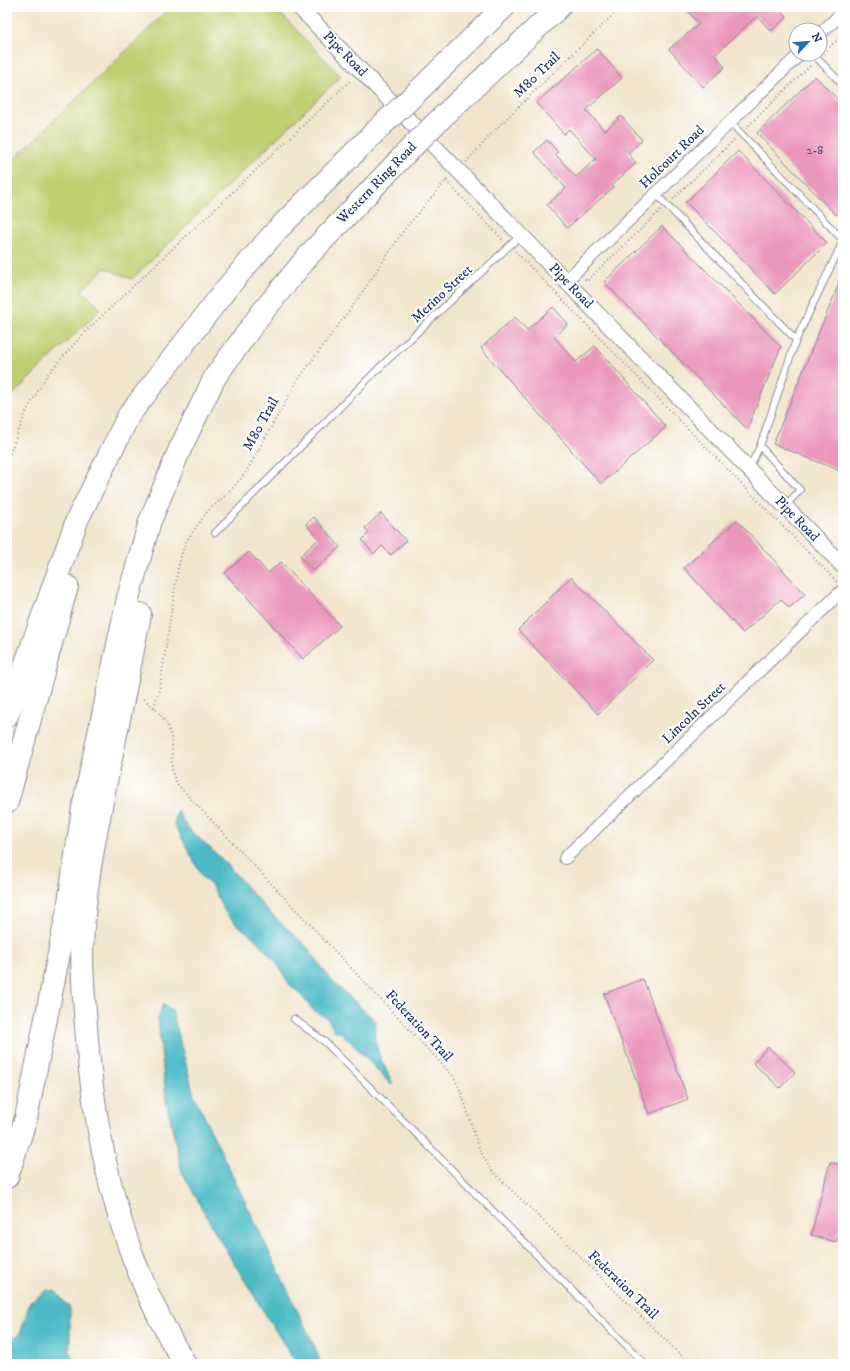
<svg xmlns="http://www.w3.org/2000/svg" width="850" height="1371" viewBox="0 0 850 1371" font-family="'IM FELL DW Pica',serif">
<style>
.green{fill:#c1cf71;stroke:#6e7f68}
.water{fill:#4cbac6;stroke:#347492}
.building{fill:#eb97bc}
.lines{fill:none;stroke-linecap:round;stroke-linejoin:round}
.service-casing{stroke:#868a95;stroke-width:8}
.minor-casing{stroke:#868a95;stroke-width:14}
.tertiary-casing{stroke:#868a95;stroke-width:17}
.motorway-casing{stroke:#868a95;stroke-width:24}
.path{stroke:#868a95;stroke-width:2;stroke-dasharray:1 3;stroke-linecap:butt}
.service{stroke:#fff;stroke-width:6}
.minor{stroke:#fff;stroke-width:12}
.tertiary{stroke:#fff;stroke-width:15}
.motorway{stroke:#fff;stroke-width:22}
.motorway-bridge-casing{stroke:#868a95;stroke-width:24;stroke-linecap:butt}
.motorway-bridge{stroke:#fff;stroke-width:22}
.labels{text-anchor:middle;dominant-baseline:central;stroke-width:4;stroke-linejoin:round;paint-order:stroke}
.number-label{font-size:12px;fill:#4f4976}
.street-label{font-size:14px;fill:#1b2f5e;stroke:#fff}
</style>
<rect width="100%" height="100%" fill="#fff"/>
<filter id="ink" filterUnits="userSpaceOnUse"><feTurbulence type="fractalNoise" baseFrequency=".025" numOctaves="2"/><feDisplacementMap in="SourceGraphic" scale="8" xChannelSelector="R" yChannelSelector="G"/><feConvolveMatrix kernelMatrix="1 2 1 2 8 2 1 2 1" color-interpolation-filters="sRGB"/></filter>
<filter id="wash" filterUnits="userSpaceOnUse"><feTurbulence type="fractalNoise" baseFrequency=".012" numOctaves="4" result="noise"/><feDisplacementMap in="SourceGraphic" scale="16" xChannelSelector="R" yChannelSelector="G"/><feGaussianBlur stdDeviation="0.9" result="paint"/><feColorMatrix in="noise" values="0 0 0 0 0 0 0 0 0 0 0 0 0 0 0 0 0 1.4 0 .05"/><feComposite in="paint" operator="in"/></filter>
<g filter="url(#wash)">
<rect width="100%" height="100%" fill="#f1e6cc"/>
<path class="green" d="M171,7H274L341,76L132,279L105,268L82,290L101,309L7,400V166Z"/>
<path class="water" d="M177,810L184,823L191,831L222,859L267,910L309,949L330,979L376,1021L375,1040L380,1057L393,1084H390L351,1042L341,1033L334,1030L327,1018L314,1011L297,991L289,984L276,962L253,937L235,923L225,912L212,886L203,878L174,824Z
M163,1004L172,1010L194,1095L314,1345L321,1364H296L219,1239L182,1172L166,1101L158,1018Z
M47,1290L55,1291L70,1308V1351L74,1364H7V1348L21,1331L30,1302Z"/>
<g id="blocks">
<path class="building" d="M684,7H778L787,17L771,31L757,16L715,55L725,67L703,87L669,49L699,24Z
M597,49L622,78L586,110L605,131L621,116L642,140L628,153L636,163L612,185L614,187L567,228L547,205L566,188L534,152L547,140L558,152L555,154L576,177L596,159L569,129L564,134L536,103Z
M815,76L843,105V208L836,215L757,133Z
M738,151L827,243L775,294L686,202Z
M662,226L781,347L747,429L604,282Z
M843,274V472L773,444Z
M553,307L568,324L554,337L576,362L595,346L666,427L601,484L481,348L515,317L527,330Z
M381,513L406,541L391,555L382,546L374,554L362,540L369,533L365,528Z
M314,517L340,547L313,571L300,556L319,539L306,524Z
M737,520L805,594L789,608L781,599L743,633L684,568Z
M249,552L268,573L281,562L340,626L303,659L225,573Z
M571,577L653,660L598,714L518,630Z
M643,979L688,1099L649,1114L604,994Z
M768,1047L795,1072L780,1088L753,1063Z
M830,1162L843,1166V1217L836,1242L811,1235Z"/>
</g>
</g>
<g filter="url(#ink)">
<use href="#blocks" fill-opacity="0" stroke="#868a95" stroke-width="1"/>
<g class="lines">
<defs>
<path id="service" d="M813,54L843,85
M730,122L843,240
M656,194L796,340
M749,468L760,446
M785,506L800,490L760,446L796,340L843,241
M215,533L378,369L521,235
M294,1019L325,1042L645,1364"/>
<path id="minor" d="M820,34L843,12
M566,281L800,54
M565,858L843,590"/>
<path id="tertiary" d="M299,7L843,566"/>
<path id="motorway" d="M412,97L504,7
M435,124L559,7
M140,614C129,670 118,726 106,782C95,837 83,894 82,951C82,981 85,1010 87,1040C97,1155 124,1265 185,1364
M7,716L77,520L129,415L226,289L276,231L382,125
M7,802L67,586
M7,1177L26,1118L68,909L83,808L128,598L150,521L180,449L215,377L260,315L309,255L407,152"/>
</defs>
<use href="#service" class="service-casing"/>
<use href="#minor" class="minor-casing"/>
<use href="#tertiary" class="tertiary-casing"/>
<use href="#motorway" class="motorway-casing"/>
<path class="path" d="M824,53L843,34
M746,128L812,64
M466,162L500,125L621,7
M446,181L503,240
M673,199L735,139
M515,251L837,582
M585,279L587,281L661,210
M7,461L26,412L48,374L85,332L351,80
M144,699C160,712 173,727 172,749C172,763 170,773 178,785L453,1076C471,1106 470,1142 493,1172L690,1364
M154,707L160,686L178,568L185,543L207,512L229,492L245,474L297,381L357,300L404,230L448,178"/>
<use href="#service" class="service"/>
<use href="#minor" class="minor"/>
<use href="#tertiary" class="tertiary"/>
<use href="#motorway" class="motorway"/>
<defs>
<path id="motorway-bridge" d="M382,125L412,97
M407,152L435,124"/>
</defs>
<use href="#motorway-bridge" class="motorway-bridge-casing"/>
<use href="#motorway-bridge" class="motorway-bridge"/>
</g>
</g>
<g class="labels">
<g class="number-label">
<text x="815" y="150">2-8</text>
</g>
<g class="street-label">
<text transform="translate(345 54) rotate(46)">Pipe Road</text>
<text transform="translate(537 75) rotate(-44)">M80 Trail</text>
<text transform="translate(672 157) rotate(-44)">Holcourt Road</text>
<text transform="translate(377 183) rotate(-46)">Western Ring Road</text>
<text transform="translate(571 286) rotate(46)">Pipe Road</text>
<text transform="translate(442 294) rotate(-43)">Merino Street</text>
<text transform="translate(261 424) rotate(-61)">M80 Trail</text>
<text transform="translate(797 519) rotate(46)">Pipe Road</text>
<text transform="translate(694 713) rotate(-44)">Lincoln Street</text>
<text transform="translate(419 1026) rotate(47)">Federation Trail</text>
<text transform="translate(623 1285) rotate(44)">Federation Trail</text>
</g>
</g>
<rect width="850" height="1371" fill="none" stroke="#fff" stroke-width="24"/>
<g transform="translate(808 42) rotate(64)"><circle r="19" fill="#ffffff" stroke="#a4acbf"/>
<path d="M0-3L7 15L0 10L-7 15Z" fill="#1f6fb2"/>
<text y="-6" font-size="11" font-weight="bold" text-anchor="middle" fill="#1b2f5e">N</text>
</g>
</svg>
